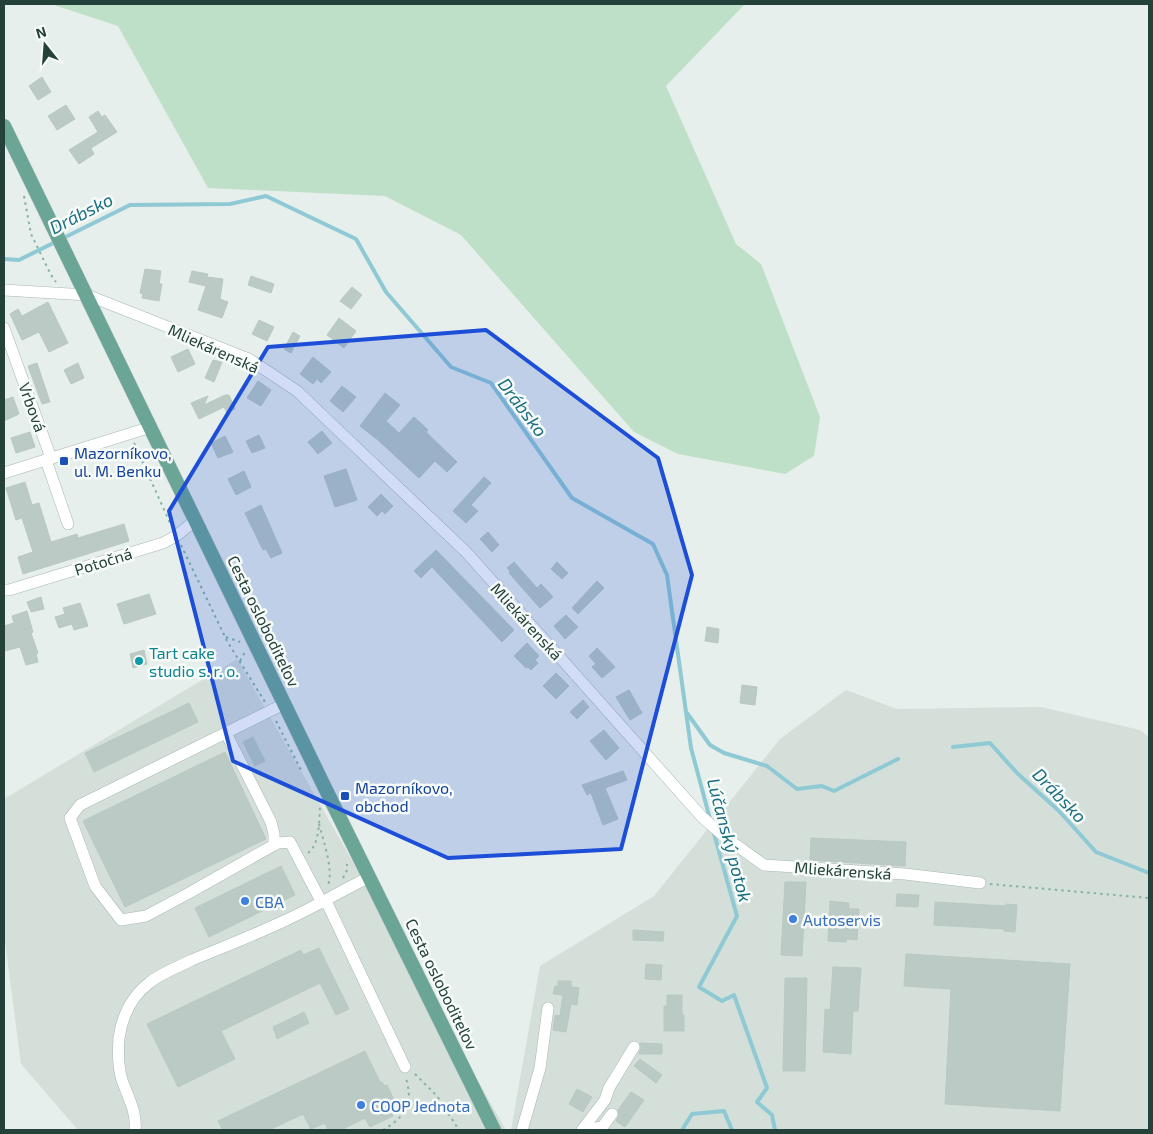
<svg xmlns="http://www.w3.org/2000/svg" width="1153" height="1134" viewBox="0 0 1153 1134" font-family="'Exo 2',sans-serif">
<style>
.built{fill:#d4dfda}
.green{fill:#bfe0c8}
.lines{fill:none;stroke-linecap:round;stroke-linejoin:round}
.stream{stroke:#8ec9d4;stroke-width:4}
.building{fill:#bbcac4;stroke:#b8c9c2}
.minor-casing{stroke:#a8b8b2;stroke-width:12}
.major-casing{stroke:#c2cac8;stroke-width:15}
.path{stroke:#86b3a5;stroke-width:2;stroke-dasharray:2.5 4;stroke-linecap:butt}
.minor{stroke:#fff;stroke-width:11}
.major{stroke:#6aa596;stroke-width:14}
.marked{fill:#1d4ed8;fill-opacity:0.2;stroke:#1d4ed8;stroke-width:4;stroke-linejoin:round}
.transit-dot{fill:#1a4fb4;stroke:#f7fbf9;stroke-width:2}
.culture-dot{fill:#0f9aa8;stroke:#f7fbf9;stroke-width:2}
.shop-dot{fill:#3f7fe0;stroke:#f7fbf9;stroke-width:2}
.labels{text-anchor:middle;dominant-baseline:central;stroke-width:5;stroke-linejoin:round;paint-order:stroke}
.street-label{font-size:16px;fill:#24423a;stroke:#f7fbf9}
.transit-label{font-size:16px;fill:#164399;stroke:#f7fbf9;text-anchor:start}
.culture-label{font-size:16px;fill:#0d838f;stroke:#f7fbf9;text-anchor:start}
.shop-label{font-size:16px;fill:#366cbe;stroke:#f7fbf9;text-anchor:start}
.water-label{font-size:18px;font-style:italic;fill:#1c6f80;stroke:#f7fbf9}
</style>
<rect width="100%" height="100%" fill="#e6efeb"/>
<path class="built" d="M237,659L506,1130H78L21,1064L4,934V799Z
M846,690L897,709L1041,707L1140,730L1149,737V1130H511L540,966L654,896L780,739Z"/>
<path class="green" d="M51,4H745L666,86L736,244L761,264L820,417L814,456L785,474L678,454L634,432L461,235L385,196L208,188L118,26Z"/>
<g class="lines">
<path class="stream" d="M4,259L19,260L130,205L230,204L266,196L356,239L386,292L451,367L491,383L572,498L653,544L667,575L691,748L710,819
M687,713L710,745L724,753L767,766L797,789L822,786L834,791L898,759
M953,747L990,743L1017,773L1059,811L1096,852L1149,873
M713,830L737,916L699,987L722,1001L734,995L767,1088L757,1102L772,1115L775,1130
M682,1130L692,1114L724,1111L732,1130"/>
</g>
<path class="building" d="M42,77L51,92L38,100L29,86Z
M66,105L75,119L57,130L48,116Z
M98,111L102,117L105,115L117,132L91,148L94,154L79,164L69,150L98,132L89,117Z
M145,269L161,271L159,284H162L159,301L142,298L143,294L140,293Z
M192,271L208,274L207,277L223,279L220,299L228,302L222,318L198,310L206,286L189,282Z
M251,276L274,284L271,293L248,285Z
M352,287L362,295L351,309L340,301Z
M48,302L68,343L49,352L39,332L22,340L10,314L18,309L22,316Z
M339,318L356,331L344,348L327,335Z
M259,320L274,327L267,341L252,334Z
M293,332L300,336L291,353L284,349Z
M188,349L195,364L178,372L171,357Z
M313,357L331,372L321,383L317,379L313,384L300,374Z
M213,360L222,362L214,382L205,378Z
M37,363L50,402L42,404L28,366Z
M78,363L84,378L71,384L64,370Z
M258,381L271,390L261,406L247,398Z
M342,386L356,397L343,412L330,401Z
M385,393L400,405L386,421L399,433L414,417L428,430L426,432L457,462L447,472L435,461L419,478L378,440L360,426Z
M225,395H229L235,409L227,413L224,407L199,419L191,403L208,396L204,405Z
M13,397L19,414L4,421V400Z
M322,431L332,443L318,454L308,442Z
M30,432L35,447L16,453L11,438Z
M259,435L265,448L252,453L246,441Z
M225,436L233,452L218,458L211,443Z
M346,469L357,500L335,507L324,476Z
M244,471L251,487L236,495L228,479Z
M484,477L491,483L471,505L478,511L466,523L453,511Z
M25,482L32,505L39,503L51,542L77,534L78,538L124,524L129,541L23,574L18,557L33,552L22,518L16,520L6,488Z
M381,494L393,506L385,514L382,511L377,516L368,507Z
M261,505L282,553L271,558L266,549L263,550L245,513Z
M488,532L499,545L492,552L480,539Z
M436,550L514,630L502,642L432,567L421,578L414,571Z
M514,562L537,588L541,584L553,597L540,608L509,573L510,571L507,568Z
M557,562L568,573L562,579L551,569Z
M597,581L604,588L578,614L572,608Z
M149,594L156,614L124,624L117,604Z
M41,597L44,609L31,612L27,602Z
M80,603L88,626L74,630L72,624L59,628L55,617L65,614L63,608Z
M27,611L33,632L31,633L38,653L36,654L38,662L26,665L20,647L5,651L4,646V626L14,623L12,616Z
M566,615L578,627L565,639L554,626Z
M707,627L719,629L718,643L705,641Z
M527,643L539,656L535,660L538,663L531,670L528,667L526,668L514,656Z
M597,648L615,667L602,678L592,667L596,664L589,656Z
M144,650L147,664L133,668L130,654Z
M556,673L569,686L556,699L543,686Z
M742,685L757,687L755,705L740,703Z
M629,690L642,713L630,720L616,697Z
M583,700L589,707L577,719L570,712Z
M189,703L198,722L94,772L85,753Z
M604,730L619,748L606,760L590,741Z
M253,737L265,761L255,766L243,742Z
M225,752L266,839L125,907L83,821Z
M623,771L627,780L605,788L618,819L603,825L591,793L587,795L582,785Z
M811,838L906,842L905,866L810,860Z
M281,866L295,895L209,937L195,908Z
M785,882H806L802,956L781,955Z
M897,894L919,895L918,907L896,906Z
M830,901L849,903V909H859L857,940L847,939L846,942L828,941Z
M935,902L1006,906V904L1017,905L1015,932L1004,931V929L934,925Z
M633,930L664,932L663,941L633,940Z
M319,948L349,1009L336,1015L320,983L221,1031L235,1059L178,1087L147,1024L301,950L303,955Z
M906,954L1070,964L1060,1111L945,1104L951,989L904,986Z
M646,964L662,965L661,980L645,979Z
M833,967L861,968L858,1011H853L851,1054L823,1052L825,1009L830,1010Z
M785,978H807L805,1071H783Z
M558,981H571V987L579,988L577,1005L571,1004L566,1032L553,1030L555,1015L560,1016L563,995L553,994L555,986H558Z
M667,995H682V1015H684V1031H664V1006H667Z
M304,1012L309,1023L277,1039L273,1027Z
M640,1043L662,1044V1054H639L641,1048Z
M365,1051L380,1082H382L384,1086L387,1085L396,1104L389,1107L393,1116L370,1127L365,1118L341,1130H328L325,1123L311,1129L303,1114L269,1130H223L218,1121Z
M640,1059L662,1075L656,1083L634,1066Z
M577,1089L592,1097L583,1112L569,1104Z
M631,1092L644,1100L625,1127L616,1121L619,1115L618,1110Z"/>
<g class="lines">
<defs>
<path id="minor" d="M4,290L87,295L249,359L297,391L467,553L702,817L725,837L764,865L905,874L980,883
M4,328L51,458
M46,460L68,524
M4,473L151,427
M4,590H9L163,543L176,536L196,520
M226,733L271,822L274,834V845L189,893L146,916L121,920L95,886L70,818L80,805L284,704
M274,845L278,843L290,842L322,903
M326,901L405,1067
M135,1130C137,1112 128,1097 122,1080C118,1067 118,1051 119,1038C122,1017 131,997 149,983C161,973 178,967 192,960C223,947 255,935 286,920C315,907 342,890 370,877
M522,1130L540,1068L548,1008
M582,1130L605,1100L609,1088L634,1047
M590,1130L603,1126L612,1114"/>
<path id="major" d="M4,126L325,788L494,1130"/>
</defs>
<use href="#minor" class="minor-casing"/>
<use href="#major" class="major-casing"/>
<path class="path" d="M24,196L31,234L51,275L56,282
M134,443L171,525
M181,545L227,641L265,702
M226,637L240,642
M240,661L245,652
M276,721L301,770
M319,824C323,840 334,870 328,885
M308,853C320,844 319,821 320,806
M343,878L347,870V864
M990,884L1149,898
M415,1074L437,1096L459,1130
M383,1130C395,1123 409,1112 409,1097C409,1090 407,1083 406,1077"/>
<use href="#minor" class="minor"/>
<use href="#major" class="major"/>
</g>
<path class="marked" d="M486,330L658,458L692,575L621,849L448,858L233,761L169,511L268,347Z"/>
<g class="transit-dot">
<rect x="59" y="456" width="10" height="10" rx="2.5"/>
<rect x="340" y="791" width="10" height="10" rx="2.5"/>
</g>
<circle class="culture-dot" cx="139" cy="661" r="5"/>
<g class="shop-dot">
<circle cx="245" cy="901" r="5"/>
<circle cx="793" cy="919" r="5"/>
<circle cx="361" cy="1105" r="5"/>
</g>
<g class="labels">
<g class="street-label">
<text transform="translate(214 348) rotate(24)">Mliekárenská</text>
<text transform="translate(33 407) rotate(70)">Vrbová</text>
<text transform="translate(103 561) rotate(-17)">Potočná</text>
<text transform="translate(264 621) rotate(64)">Cesta osloboditeľov</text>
<text transform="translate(527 621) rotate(48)">Mliekárenská</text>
<text transform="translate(843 870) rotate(4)">Mliekárenská</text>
<text transform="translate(442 984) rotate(64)">Cesta osloboditeľov</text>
</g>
<g class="transit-label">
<text x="74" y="452">Mazorníkovo,<tspan x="74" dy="18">ul. M. Benku</tspan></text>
<text x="355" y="787">Mazorníkovo,<tspan x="355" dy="18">obchod</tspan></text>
</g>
<g class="culture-label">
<text x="149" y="652">Tart cake<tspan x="149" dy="18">studio s. r. o.</tspan></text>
</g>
<g class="shop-label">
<text x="255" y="901">CBA</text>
<text x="803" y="919">Autoservis</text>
<text x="371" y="1105">COOP Jednota</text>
</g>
<g class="water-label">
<text transform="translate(81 213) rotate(-27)">Drábsko</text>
<text transform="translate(523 407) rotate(53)">Drábsko</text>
<text transform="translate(1060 795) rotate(46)">Drábsko</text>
<text transform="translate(730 840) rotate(75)">Lúčanský potok</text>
</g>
</g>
<rect width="1153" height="1134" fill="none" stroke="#24423a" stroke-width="10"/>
<g transform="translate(45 45) rotate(343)" stroke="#f7fbf9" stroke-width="4" paint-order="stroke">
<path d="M0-4L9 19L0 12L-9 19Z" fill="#24423a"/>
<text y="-8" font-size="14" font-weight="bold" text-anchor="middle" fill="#24423a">N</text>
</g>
</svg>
